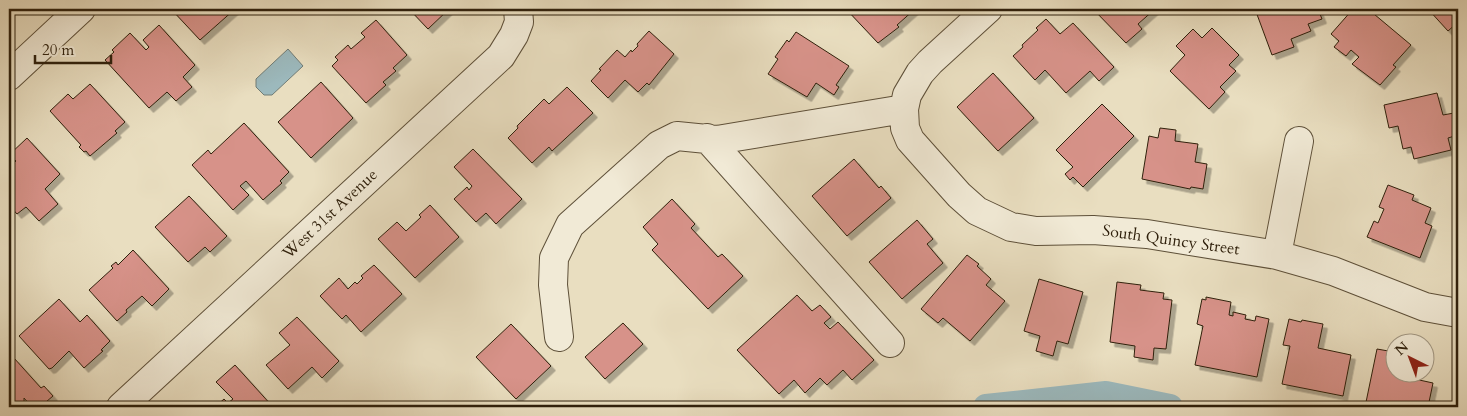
<svg xmlns="http://www.w3.org/2000/svg" width="1467" height="416" viewBox="0 0 1467 416" font-family="Cardo,serif">
<style>
.water{fill:#9cb9bd;stroke:#707c76}
.lines{fill:none;stroke-linecap:round;stroke-linejoin:round}
.canal{stroke:#9cb9bd;stroke-width:26}
.building{fill:#d79289;stroke:#2f200c;filter:url(#shadow)}
.minor-casing{stroke:#5e5039;stroke-width:30}
.minor{stroke:#f1ead6;stroke-width:28}
.labels{text-anchor:middle;dominant-baseline:central;stroke-width:4.5;stroke-linejoin:round;paint-order:stroke}
.street-label{font-size:16px;fill:#2f200c;stroke:#f1ead6}
</style>
<defs>
<filter id="shadow"><feDropShadow dx="4.5" dy="4.5" stdDeviation="0" flood-color="#0004"/></filter>
</defs>
<rect width="100%" height="100%" fill="#e9dec0"/>
<filter id="stains"><feTurbulence type="fractalNoise" baseFrequency=".004" numOctaves="4"/><feColorMatrix values="0 0 0 0 .2 0 0 0 0 .09 0 0 0 0 .02 0 0 0 .5 -.17"/></filter>
<radialGradient id="worn" r=".72"><stop offset=".6" stop-color="#630" stop-opacity="0"/><stop offset="1" stop-color="#630" stop-opacity=".3"/></radialGradient>
<path class="water" d="M288,49L303,66L272,95H264L256,87V79Z"/>
<g class="lines">
<path class="canal" d="M986,407L1106,394L1170,407"/>
</g>
<path class="building" d="M171,9H235L200,40Z
M409,9H449L428,29Z
M846,9H915L897,25L899,27L878,43Z
M1093,9H1155L1138,24L1142,29L1126,43Z
M1255,9H1318L1322,19L1308,24L1311,31L1291,39L1294,47L1272,55Z
M1353,9H1368L1411,45L1393,65L1396,67L1380,85L1352,64L1359,57L1351,50L1346,56L1334,47L1339,41L1331,34Z
M1428,9H1458V22L1448,31Z
M1046,19L1060,34L1073,23L1114,67L1099,81L1090,71L1066,93L1045,70L1035,80L1013,56L1023,47L1022,45L1038,30L1036,28Z
M376,20L407,55L393,68L396,71L383,82L386,85L366,103L332,66L338,60L335,57L348,45L351,49L365,37L361,33Z
M159,25L195,65L183,77L192,87L176,101L167,92L149,108L105,60L114,52L112,50L130,33L146,50L149,47L143,40Z
M1212,28L1239,55L1229,65L1236,71L1220,87L1225,92L1209,109L1170,71L1185,55L1176,46L1193,29L1202,38Z
M649,31L674,54L649,85L647,83L638,92L625,80L608,98L591,81L601,70L599,69L617,50L625,57L631,50L632,52L638,46L637,44Z
M796,32L849,66L836,85L839,87L834,95L816,83L807,97L768,74L778,59L775,57L787,40L789,42Z
M993,73L1034,118L998,151L957,107Z
M321,82L353,118L311,158L278,122Z
M90,84L125,122L115,131L117,133L90,156L86,151L84,152L79,147L81,145L50,111L68,94L73,99Z
M567,87L593,113L552,151L549,147L532,163L508,138L518,128L517,126L544,99L549,104Z
M1437,93L1443,115L1454,113L1458,135L1448,138L1451,150L1414,159L1411,147L1403,149L1398,126L1389,128L1384,105Z
M1102,104L1134,136L1083,187L1073,177L1070,180L1065,174L1073,167L1056,150Z
M244,123L289,172L280,181L282,183L263,200L246,181L240,186L249,195L233,210L192,165L208,150L211,154Z
M1160,128L1176,130L1175,141L1198,144L1195,162L1207,164L1203,189L1191,187L1190,189L1142,179L1149,136L1158,138Z
M27,138L60,174L45,189L58,204L39,221L26,207L17,214L9,205V168L16,161L9,155Z
M473,149L522,199L496,224L486,213L476,222L454,199L467,187L469,190L472,186L454,167Z
M854,159L879,188L881,186L891,198L847,236L812,196Z
M1388,185L1414,195L1412,200L1431,208L1425,223L1432,226L1420,258L1367,237L1374,221L1378,223L1384,209L1379,207Z
M189,196L227,236L210,252L205,247L188,262L155,227Z
M672,199L695,224L691,228L718,257L722,254L743,276L708,309L652,250L658,244L643,227Z
M430,205L459,237L415,278L378,239L397,222L406,231L421,217L419,215Z
M917,220L933,239L927,244L943,263L902,299L869,262Z
M133,250L169,289L152,306L142,296L126,310L127,312L117,321L89,290L113,268L111,266L116,262L118,265Z
M967,255L979,264L977,266L991,279L986,285L1005,301L970,341L943,318L938,323L921,309Z
M374,265L402,294L361,332L346,315L342,319L320,296L339,278L348,289L355,282L357,284L363,278L361,276Z
M1039,279L1083,292L1068,344L1057,341L1053,356L1036,351L1040,336L1024,331Z
M1117,282L1141,285L1140,290L1164,293L1163,299L1172,300L1166,349L1154,348L1153,360L1134,357L1135,346L1110,342Z
M797,295L812,311L820,305L831,317L824,323L830,329L838,322L874,360L852,380L843,370L827,385L820,378L805,393L794,380L779,394L737,350Z
M1206,297L1231,302L1229,315L1233,316V312L1246,315L1245,319L1255,321L1256,316L1269,319L1257,377L1195,365L1203,326L1197,324L1202,299L1206,300Z
M59,299L80,322L87,315L110,341L101,350L103,351L84,368L69,351L52,368L49,369L19,336Z
M297,317L339,361L322,378L312,367L288,389L266,365L290,345L279,333Z
M1289,319L1301,322L1302,320L1323,324L1318,348L1351,355L1343,396L1282,384L1290,346L1283,345Z
M623,323L643,344L605,379L585,357Z
M511,324L551,366L516,399L476,357Z
M1377,349L1394,352V374H1401V376L1433,383L1428,407H1365Z
M14,358L41,388L44,386L53,396L40,407H32L24,398V405L22,407H9V362Z
M235,365L273,407H215L224,399L228,403L233,399L216,382Z"/>
<g class="lines">
<defs>
<path id="minor" d="M988,9L930,62L920,73L907,95L904,109L905,128L910,140L959,195L977,211L1011,227L1036,231L1093,230L1147,234L1277,255L1333,271L1425,307L1458,313
M9,76L81,9
M707,138L890,343
M1277,255L1299,141
M559,337L553,285L554,258L570,225L659,145L677,136L717,140L904,109
M121,407L501,56L514,35L519,22L518,9"/>
</defs>
<use href="#minor" class="minor-casing"/>
<use href="#minor" class="minor"/>
</g>
<g class="labels">
<g class="street-label">
<text transform="translate(330 214) rotate(-43)">West 31st Avenue</text>
<text transform="translate(1171 240) rotate(8)">South Quincy Street</text>
</g>
</g>
<rect width="1467" height="416" fill="none" stroke="#e9dec0" stroke-width="30"/>
<rect x="10" y="10" width="1447" height="396" fill="none" stroke="#2f200c" stroke-width="2.5"/>
<rect x="15" y="15" width="1437" height="386" fill="none" stroke="#2f200c"/>
<g transform="translate(1410 358) rotate(318)"><circle r="24" fill="#f1ead6" stroke="#a39985"/>
<path d="M0-4L9 19L0 12L-9 19Z" fill="#8f2418"/>
<text y="-8" font-size="14" font-weight="bold" text-anchor="middle" fill="#2f200c">N</text>
</g>
<path d="M35 55v8h76v-8" fill="none" stroke="#2f200c" stroke-width="2.5"/>
<text x="42" y="55" font-size="15" fill="#2f200c" stroke="#f1ead6" stroke-width="4" paint-order="stroke">20 m</text>
<rect width="100%" height="100%" filter="url(#stains)"/>
<rect width="100%" height="100%" fill="url(#worn)"/>
</svg>
